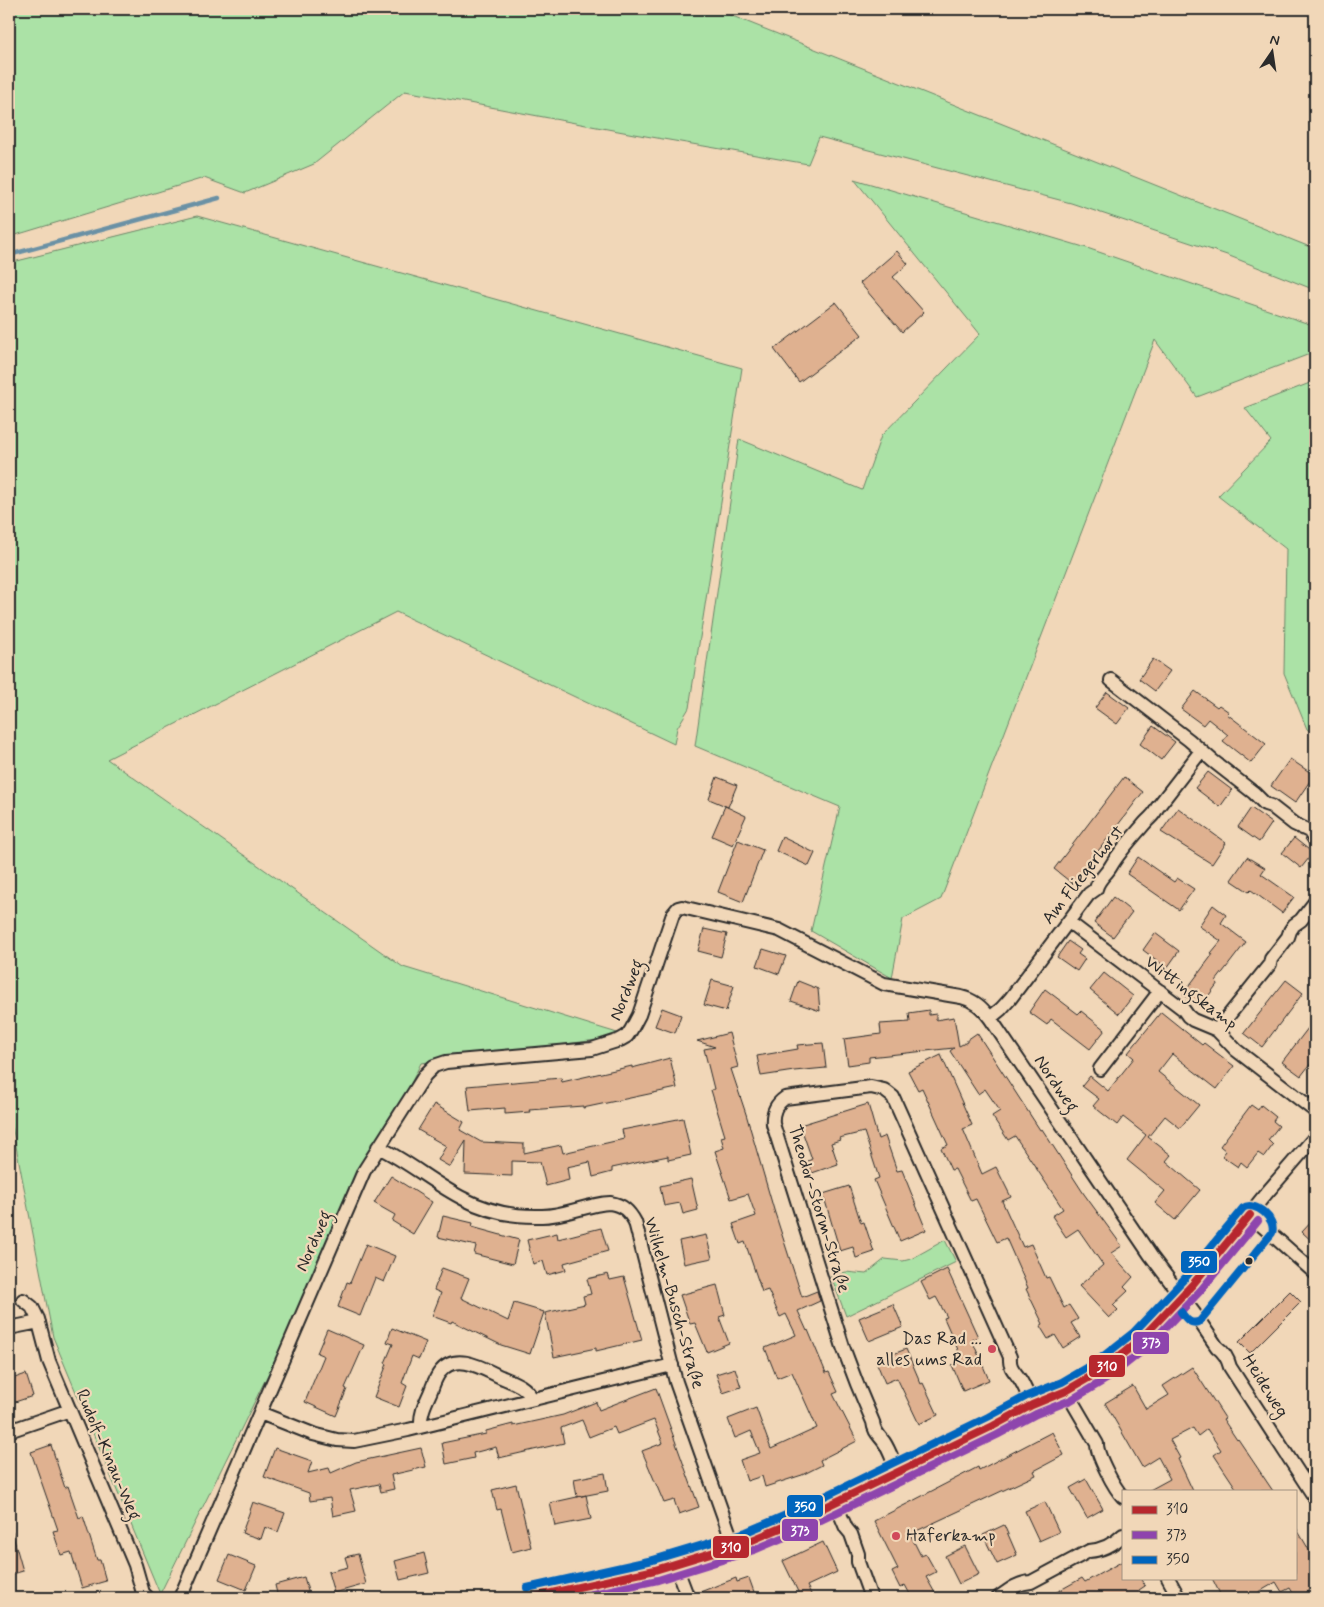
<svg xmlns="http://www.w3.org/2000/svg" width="1324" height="1607" viewBox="0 0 1324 1607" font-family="Mynerve,sans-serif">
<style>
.green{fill:#abe2a6;stroke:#6b8668}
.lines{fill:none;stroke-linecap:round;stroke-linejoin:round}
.stream{stroke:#6b91a5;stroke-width:4.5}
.building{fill:#dfb190;stroke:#2b2b2b}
.street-casing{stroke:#2b2b2b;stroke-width:16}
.street{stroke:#f1d7b8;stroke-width:12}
.bus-1-casing{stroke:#f1d7b8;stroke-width:11}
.bus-2-casing{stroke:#f1d7b8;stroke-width:11}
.bus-3-casing{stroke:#f1d7b8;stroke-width:11}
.bus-1{stroke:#b7282e;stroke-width:8}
.bus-2{stroke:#8e44ad;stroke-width:8}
.bus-3{stroke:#0065bd;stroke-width:8}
.bus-dot{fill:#2b2b2b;stroke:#f1d7b8;stroke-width:2}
.poi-dot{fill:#d1495b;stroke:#f1d7b8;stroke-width:2}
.labels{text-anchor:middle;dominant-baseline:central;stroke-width:4.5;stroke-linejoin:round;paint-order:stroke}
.street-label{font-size:18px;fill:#2b2b2b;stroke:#f1d7b8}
.poi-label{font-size:18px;fill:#2b2b2b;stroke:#f1d7b8;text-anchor:end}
.line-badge{stroke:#f1d7b8;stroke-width:2}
.badge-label{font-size:14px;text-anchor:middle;font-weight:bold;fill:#fff}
</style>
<rect width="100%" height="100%" fill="#f1d7b8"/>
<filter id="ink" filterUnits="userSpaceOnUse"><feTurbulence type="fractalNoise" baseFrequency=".02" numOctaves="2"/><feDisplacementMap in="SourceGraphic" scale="10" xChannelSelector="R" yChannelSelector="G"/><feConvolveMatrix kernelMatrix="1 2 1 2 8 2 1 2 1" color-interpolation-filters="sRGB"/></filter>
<g filter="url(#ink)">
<path class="green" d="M9,9H715L1315,249V290L1227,255L1071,203L819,137L808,164L634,134L405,91L314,164L245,193L204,178L9,237Z
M854,179L1087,248L1315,326V352L1197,397L1155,340L941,899L903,919L892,978L811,931L840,807L695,746L739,439L862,490L881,436L980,334Z
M197,216L742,368L689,708L677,728L674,744L396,612L107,759L403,967L627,1036L421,1063L160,1594L53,1337L9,1110V263Z
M1315,381V735L1307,729L1284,673L1286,549L1218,496L1271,441L1245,408Z
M945,1240L956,1262L846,1316L831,1276L846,1272L866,1274L885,1259L903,1261L911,1259Z"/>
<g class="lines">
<path class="stream" d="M9,255L219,198"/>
</g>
<path class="building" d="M897,251L908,264L893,277L924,312L902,332L860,283Z
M836,302L862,335L799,382L774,349Z
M1153,659L1170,671L1155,691L1139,679Z
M1195,691L1217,707L1219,705L1229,712L1227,714L1266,744L1251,763L1223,741L1228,735L1208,719L1203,725L1181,709Z
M1107,692L1129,708L1117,724L1095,708Z
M1153,726L1175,742L1161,760L1140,744Z
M1290,759L1314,775L1295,803L1271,786Z
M1208,772L1232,790L1220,807L1195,788Z
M717,777L737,785L728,807L709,799Z
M1124,777L1143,792L1073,884L1054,869Z
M725,806L746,816L733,845L712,836Z
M1178,808L1226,843L1212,864L1161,832Z
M1251,808L1272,823L1259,842L1238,827Z
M782,837L815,853L809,866L776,851Z
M1294,838L1313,853L1301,868L1282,853Z
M738,840L763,850L743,902L718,892Z
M1138,857L1174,882L1177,878L1194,889L1179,910L1127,874Z
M1247,857L1265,868L1261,874L1294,897L1282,913L1251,890L1249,892L1231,880Z
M1113,897L1132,912L1113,937L1094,923Z
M1213,905L1226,915L1221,923L1246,942L1216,981L1218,983L1200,1007L1183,994L1213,954L1211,953L1221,941L1199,926Z
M704,929L727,934L721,957L698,951Z
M1155,933L1179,951L1167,968L1143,950Z
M1068,941L1081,950L1078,954L1085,959L1077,971L1057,957Z
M763,949L786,956L779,974L757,966Z
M1104,973L1133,996L1119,1014L1090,990Z
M712,980L734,986L726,1011L704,1005Z
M1286,980L1303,993L1262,1047L1244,1033Z
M798,981L818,989L820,1011L791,1001Z
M1045,989L1078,1014L1081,1011L1105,1030L1090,1049L1051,1019L1047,1025L1029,1012Z
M662,1008L681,1015L675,1033L655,1026Z
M929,1010V1015L936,1014V1020L954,1017L959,1046L967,1042V1040L977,1033L1040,1130L1042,1129L1084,1194L1122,1246L1111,1253L1133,1277L1124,1287L1128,1291L1113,1305L1118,1310L1109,1318L1079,1286L1103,1265L1078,1229L1066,1237L1052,1216L1063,1209L1015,1136L1008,1140L992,1116L1000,1111L985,1089L978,1094L950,1051L954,1048L869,1057V1062L848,1065L844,1039L881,1034L880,1024L910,1022L909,1013Z
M1161,1012L1202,1045L1204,1043L1234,1066L1217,1089L1172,1054L1158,1072L1199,1105L1180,1128L1165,1116L1148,1137L1171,1155L1166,1161L1200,1190L1175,1220L1155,1203L1165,1191L1127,1160L1146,1135L1123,1117L1117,1125L1093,1106L1099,1099L1082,1086L1090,1076L1108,1091L1134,1058L1128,1053Z
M1315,1019V1058L1301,1076L1282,1062Z
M729,1033L738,1067L731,1069L746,1114L774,1210L802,1297L817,1291L820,1301L798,1311L807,1331L808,1330L826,1373L829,1372L838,1392L833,1394L857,1441L820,1460L822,1465L802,1475L765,1487L762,1476L747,1481L740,1460L760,1453L751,1431L735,1438L728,1419L756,1408L771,1449L817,1428L792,1372L777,1378L765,1348L796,1335L786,1314L780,1317L768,1290L762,1292L745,1242L740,1244L733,1224L756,1216L748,1194L731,1199L715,1151L724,1148L721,1137L725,1136L711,1090L714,1089L704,1049L715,1047L697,1041Z
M823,1043L826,1068L794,1071L761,1076L757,1056L798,1049L797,1045Z
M941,1055L972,1125L963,1129L982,1174L996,1167L1011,1197L1002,1201L1023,1247L1031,1244L1046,1278L1049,1277L1064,1308L1069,1305L1078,1319L1071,1323L1080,1337L1063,1348L1055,1335L1048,1339L1040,1326L1043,1324L1026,1289L1028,1288L1006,1238L997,1242L976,1199L971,1201L955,1169L951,1170L941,1148L948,1145L922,1088L918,1090L908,1071Z
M670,1058L677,1088L583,1108V1106L529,1110L530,1112L505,1114V1108L470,1111L467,1086L561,1078L562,1082L632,1066V1068Z
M434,1104L464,1122L460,1130L481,1142L524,1144V1153L561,1145L563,1153L624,1139L622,1130L683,1118L691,1155L668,1160V1156L612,1168V1172L593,1177L590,1162L567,1167L569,1180L546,1186L540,1162L512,1161V1176L465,1174L466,1141L450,1167L438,1160L446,1146L418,1130Z
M868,1104L878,1139L885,1136L897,1171L902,1170L926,1230L900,1241L874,1180L879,1178L864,1132L839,1138L840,1140L831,1143L838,1164L812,1173L808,1161L812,1159L800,1125Z
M1251,1105L1258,1110L1261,1105L1276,1117L1273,1121L1279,1126L1268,1140L1273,1145L1264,1157L1258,1153L1247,1167L1241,1162L1238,1167L1222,1156L1226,1151L1220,1146Z
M391,1176L432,1202L413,1234L392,1221L395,1215L374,1203Z
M691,1179L698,1210L683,1214L680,1203L664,1206L660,1186Z
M849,1186L861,1223L864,1222L874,1252L856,1258L853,1247L840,1251L823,1194Z
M443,1216L473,1223L472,1227L519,1240L513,1264L474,1254L476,1246L438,1237Z
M1315,1218V1244L1302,1232Z
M601,1228L608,1251L564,1263L566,1270L547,1275L543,1261L533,1264L527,1240L557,1233L558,1239Z
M706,1235L712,1258L684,1264L679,1241Z
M366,1244L395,1256L384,1282L375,1278L360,1316L338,1307L347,1282L350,1283Z
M442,1268L469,1278L461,1298L508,1321L514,1303L544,1312L530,1354L501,1345L452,1321L451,1323L432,1316L441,1293L434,1290Z
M947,1269L978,1337L972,1340L989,1380L963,1391L952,1365L963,1361L944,1318L947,1317L936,1297L930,1300L921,1282Z
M608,1274L610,1280L624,1277L642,1340L596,1351V1348L554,1357L545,1313L585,1304L583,1296L591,1294L587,1279Z
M717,1285L725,1315L719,1317L729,1343L707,1352L695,1323L690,1324L680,1295Z
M1290,1291L1301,1302L1250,1353L1239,1342Z
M893,1304L903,1327L869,1341L859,1318Z
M392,1328L426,1342L419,1359L412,1356L402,1383L407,1386L399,1407L374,1397L387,1364L385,1363L393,1344L387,1342Z
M327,1329L364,1345L345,1388L347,1389L336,1416L305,1402L324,1356L317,1353Z
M906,1349L921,1384L923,1383L938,1415L919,1424L897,1378L885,1383L876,1361Z
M1192,1367L1225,1418L1223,1419L1237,1440L1238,1439L1273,1491H1238L1214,1455L1221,1450L1207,1429L1198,1436L1193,1428L1170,1440L1180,1458L1178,1459L1193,1491H1148L1170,1479L1158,1457L1142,1467L1105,1403L1133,1386L1146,1409L1169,1395L1163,1386Z
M735,1368L741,1387L723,1393L716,1374Z
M26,1374L33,1396L9,1404V1380Z
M656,1388L699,1507L679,1514L674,1500L664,1503L642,1451L663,1443L654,1420L617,1434L614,1427L589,1437L582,1420L561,1428L564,1443L499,1458L496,1447L473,1453L474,1458L446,1464L442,1443L486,1434V1431L513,1424V1426L563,1415L596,1402L599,1410Z
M1052,1432L1064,1455L1034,1471L1036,1475L910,1534L921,1556L926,1554L936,1572L926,1577L935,1593L924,1598H912L905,1585L900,1588L892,1572L898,1569L874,1521L978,1467L979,1470Z
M51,1445L65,1488L68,1486L79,1518L83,1516L97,1560H100L106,1581L82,1588L71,1552L61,1555L53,1531L58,1530L31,1452Z
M275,1448L312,1461L308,1473L329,1468L331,1473L356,1462L421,1448L426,1467L391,1475L394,1489L381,1492L379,1484L350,1490L356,1511L333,1516L330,1498L310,1501L309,1493L264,1477Z
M605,1473L608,1491L577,1497L574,1479Z
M1086,1479L1103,1509L1087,1518L1070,1488Z
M516,1484L531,1547L512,1552L501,1509L497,1510L492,1490Z
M586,1495L591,1519L555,1526L550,1503Z
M253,1502L285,1513L278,1532L265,1527L261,1539L242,1533Z
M1045,1502L1059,1532L1039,1541L1025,1511Z
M1004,1525L1017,1555L997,1564L983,1535Z
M1295,1526L1315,1560V1587L1296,1598L1290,1588L1282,1592L1276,1582L1254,1595L1255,1598H1222L1212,1578H1295Z
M12,1532L23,1571L9,1575V1533Z
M823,1542L837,1572L807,1586L813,1598H801L783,1561Z
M965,1546L979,1574L959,1584L945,1556Z
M424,1553L429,1573L400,1580L395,1561Z
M358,1554L366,1584L334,1593L328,1572L348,1567L345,1557Z
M229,1555L256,1566L246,1590L219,1579Z
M1123,1561V1578H1140L1145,1586L1139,1590L1143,1598H1046L1082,1578L1085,1582Z
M304,1577L310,1598H278L275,1585Z
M736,1578L737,1582L749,1578L754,1592L738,1598H696L695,1594Z"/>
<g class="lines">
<defs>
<path id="street" d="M1111,680L1189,740L1213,761L1254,793L1265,804L1271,806L1294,824L1309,831L1315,840
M1069,922L1183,1009L1188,1016L1193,1020L1217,1030L1236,1050L1315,1111
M990,1018L1001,1009L1010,999L1089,894L1096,889C1098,879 1106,875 1111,866C1119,852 1134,836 1145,823C1150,817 1154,816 1157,808L1201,751
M1217,1030L1270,964L1271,959L1288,937L1290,931L1294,925L1301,920L1315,902
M1100,1069L1160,991
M378,1147C408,1161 434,1184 464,1199C487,1211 515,1217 542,1216C565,1216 587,1204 610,1203C623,1205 629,1211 635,1222L676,1382L734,1546
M1250,1215L1315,1273
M23,1300L32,1307L38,1319L49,1361L135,1565L143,1593L148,1598
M9,1328L39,1322
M1066,1391L1097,1444C1097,1455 1114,1488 1123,1497
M260,1413L313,1434L337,1440L354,1441L408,1430L672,1365
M421,1426C420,1414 425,1404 430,1393C433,1386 435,1378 440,1372C456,1351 484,1369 501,1377C513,1382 526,1386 532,1399
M9,1431L70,1410
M898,1472C893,1462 890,1451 884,1442C879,1435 874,1432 873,1422L857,1384L843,1347L773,1124C772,1113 775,1105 785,1098L871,1087L884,1090L893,1097L1010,1357C1009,1367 1014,1371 1019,1378C1025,1386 1028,1397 1032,1405
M835,1502L846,1528L851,1534L858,1554V1562L871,1598
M675,1564L688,1598
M1168,1578L1179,1598
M180,1598L364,1171L425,1075L434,1066L446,1062L592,1049L620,1040L627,1036L631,1030L639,1015L673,914L678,908L682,907L779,930L884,984L961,997C974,1000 982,1007 990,1018L1151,1256L1194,1313L1217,1347C1224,1352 1228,1359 1230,1367L1315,1498
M529,1598L655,1570L705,1556L766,1534L884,1478L911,1466L993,1426L1032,1405L1066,1391L1083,1381L1131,1348L1154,1327L1193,1284L1264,1196L1315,1137
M998,1598C1009,1590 1017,1583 1031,1582L1089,1551C1102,1550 1114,1544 1123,1535"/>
</defs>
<use href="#street" class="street-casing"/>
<use href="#street" class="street"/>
<defs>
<path id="bus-1" d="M529,1598L655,1570L750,1541L790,1524L993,1426L1032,1405L1066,1391L1102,1370L1140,1340L1193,1284L1250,1215"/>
<path id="bus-2" d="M574,1598L658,1580L754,1550L794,1533L997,1435L1036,1414L1071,1400L1108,1378L1147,1347L1201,1290L1258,1221"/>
<path id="bus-3" d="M527,1588L653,1560L746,1532L786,1515L988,1417L1027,1396L1062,1382L1096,1362L1133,1333L1186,1277L1243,1208C1255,1200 1277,1219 1272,1233L1200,1321C1191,1326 1186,1319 1181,1312"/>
</defs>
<use href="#bus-1" class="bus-1-casing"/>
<use href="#bus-2" class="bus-2-casing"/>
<use href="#bus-3" class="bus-3-casing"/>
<use href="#bus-1" class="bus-1"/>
<use href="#bus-2" class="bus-2"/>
<use href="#bus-3" class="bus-3"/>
</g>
</g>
<circle class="bus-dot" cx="1249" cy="1261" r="4.5"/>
<g class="poi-dot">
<circle cx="992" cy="1349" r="5"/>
<circle cx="896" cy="1536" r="5"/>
</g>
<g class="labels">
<g class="street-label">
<text transform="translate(1083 875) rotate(-52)">Am Fliegerhorst</text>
<text transform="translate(627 990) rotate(-68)">Nordweg</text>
<text transform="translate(1191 993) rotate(37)">Wittingskamp</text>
<text transform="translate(1056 1084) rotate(56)">Nordweg</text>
<text transform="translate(819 1209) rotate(73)">Theodor-Storm-Straße</text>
<text transform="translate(314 1241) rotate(-66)">Nordweg</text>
<text transform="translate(674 1303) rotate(74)">Wilhelm-Busch-Straße</text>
<text transform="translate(1265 1386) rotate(58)">Heideweg</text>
<text transform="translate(108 1455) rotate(67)">Rudolf-Kinau-Weg</text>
</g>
<g class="poi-label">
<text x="982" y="1339">Das Rad ...<tspan x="982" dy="21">alles ums Rad</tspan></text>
<text x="906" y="1536" text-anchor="start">Haferkamp</text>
</g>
</g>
<g class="line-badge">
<rect x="1180" y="1250" width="38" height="24" rx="5" fill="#0065bd"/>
<rect x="1132" y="1331" width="38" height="24" rx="5" fill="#8e44ad"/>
<rect x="1088" y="1354" width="38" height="24" rx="5" fill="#b7282e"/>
<rect x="786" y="1494" width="38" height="24" rx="5" fill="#0065bd"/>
<rect x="781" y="1518" width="38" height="24" rx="5" fill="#8e44ad"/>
<rect x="712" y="1535" width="38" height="24" rx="5" fill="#b7282e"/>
</g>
<g class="badge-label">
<text x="1199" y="1266">350</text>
<text x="1151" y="1347">373</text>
<text x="1107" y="1371">310</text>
<text x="805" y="1511">350</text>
<text x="800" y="1535">373</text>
<text x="731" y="1552">310</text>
</g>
<rect width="1324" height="1607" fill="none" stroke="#f1d7b8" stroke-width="30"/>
<rect x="15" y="15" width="1294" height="1577" fill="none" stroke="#2b2b2b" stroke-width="2" filter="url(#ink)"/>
<rect x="1122" y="1490" width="175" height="90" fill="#f1d7b8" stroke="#a29280"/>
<rect x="1132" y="1506" width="25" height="8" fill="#b7282e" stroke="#a29280"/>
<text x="1166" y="1514" font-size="15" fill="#2b2b2b">310</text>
<rect x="1132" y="1531" width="25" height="8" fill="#8e44ad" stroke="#a29280"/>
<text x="1166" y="1540" font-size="15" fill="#2b2b2b">373</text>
<rect x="1132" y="1556" width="25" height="8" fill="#0065bd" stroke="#a29280"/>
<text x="1166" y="1564" font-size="15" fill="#2b2b2b">350</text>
<g transform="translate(1272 52) rotate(13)" stroke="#f1d7b8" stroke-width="4" paint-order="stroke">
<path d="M0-4L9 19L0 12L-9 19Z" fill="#2b2b2b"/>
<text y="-8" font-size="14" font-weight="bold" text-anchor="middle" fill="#2b2b2b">N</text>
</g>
</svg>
